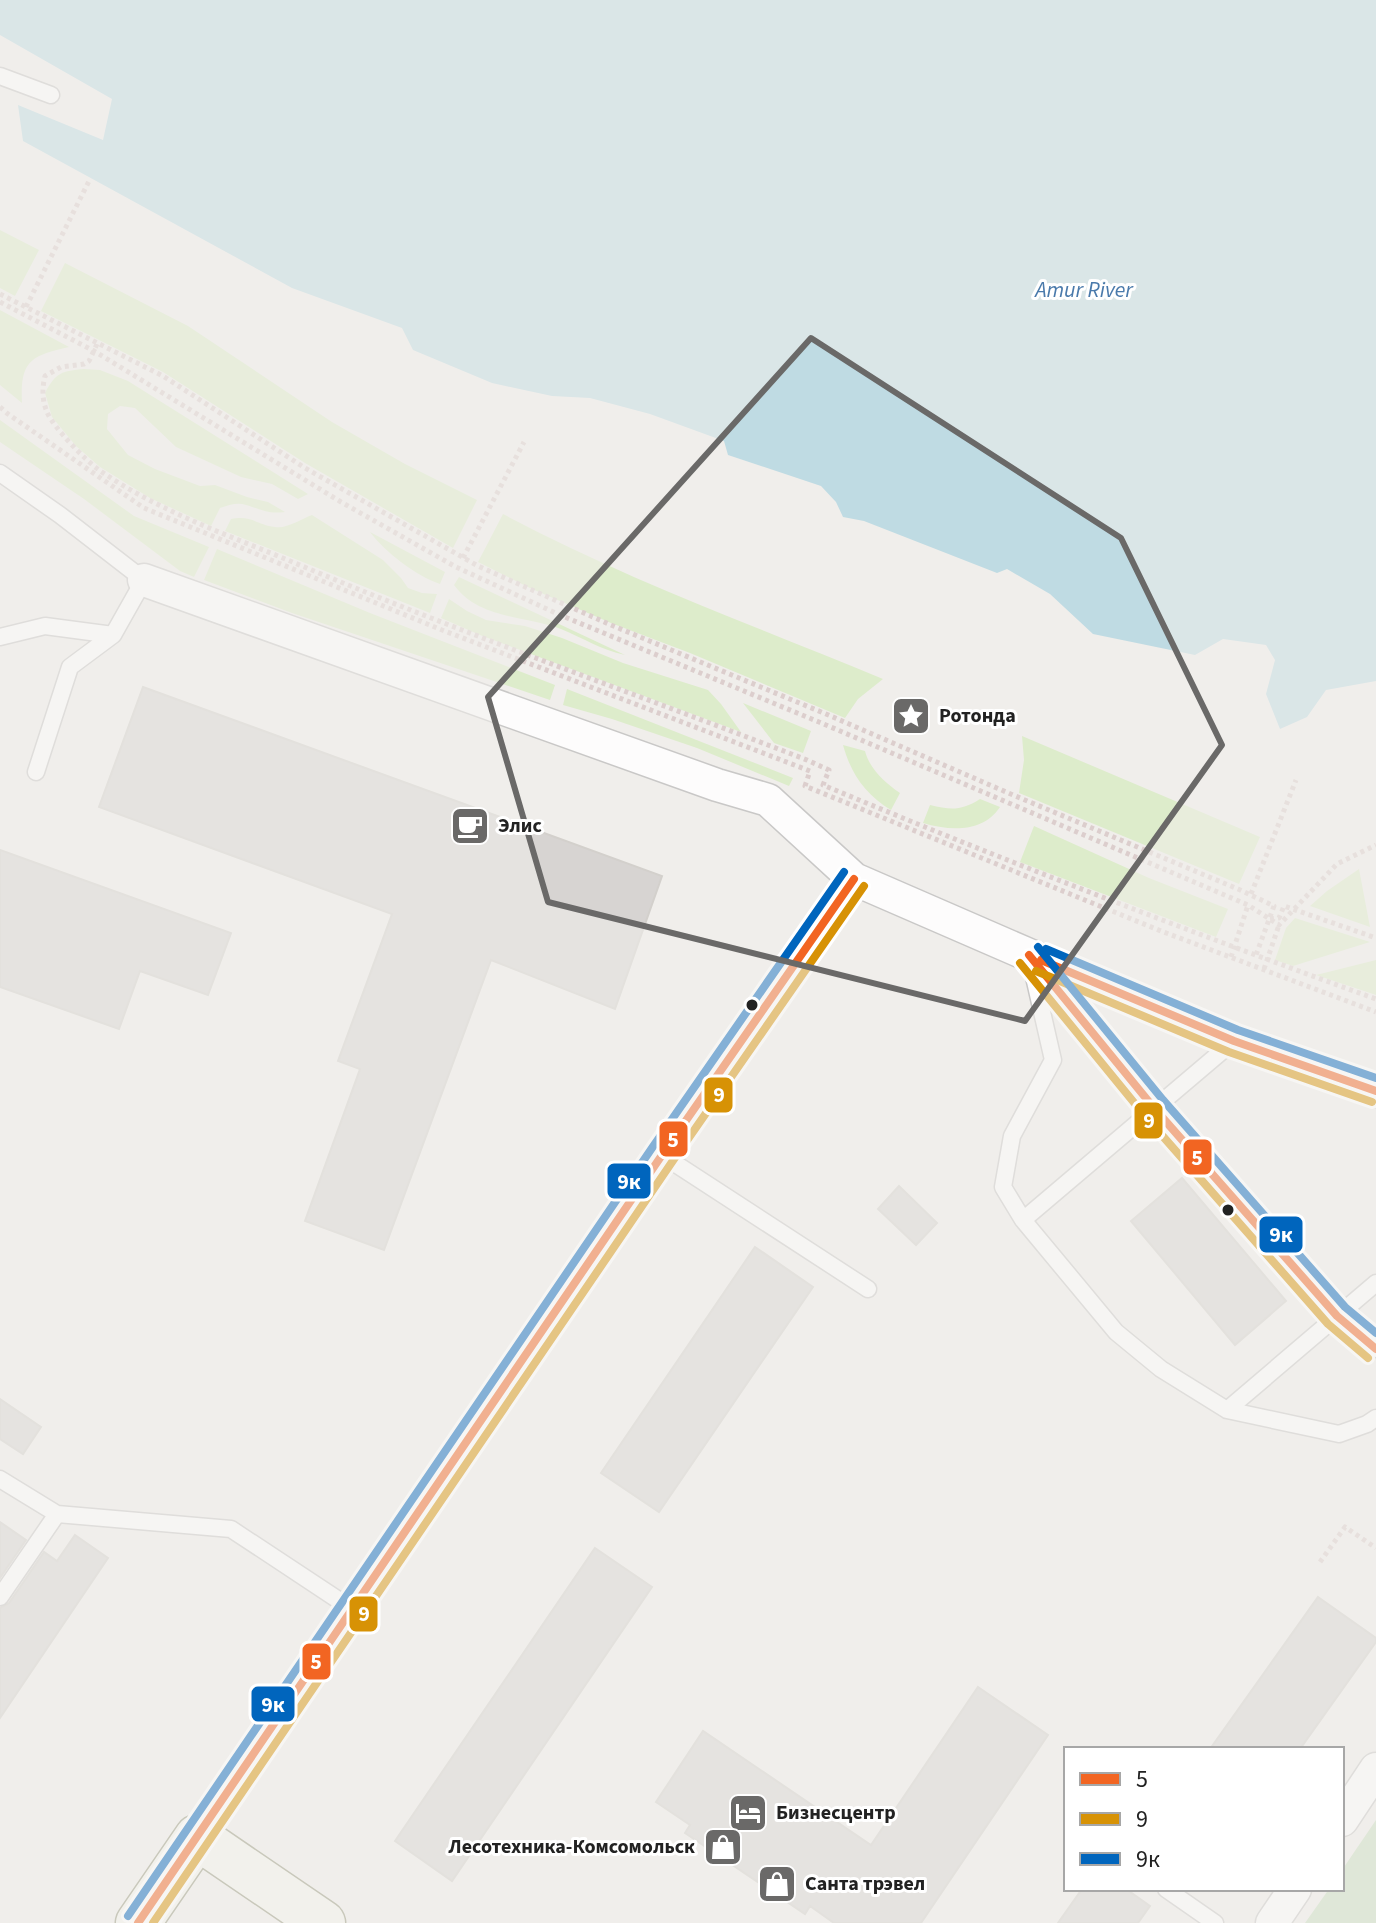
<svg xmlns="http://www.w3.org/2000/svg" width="1376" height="1923" viewBox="0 0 1376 1923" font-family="'Source Sans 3',sans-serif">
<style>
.grass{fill:#ddeccb}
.forest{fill:#cbdec1}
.water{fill:#bfdbe3}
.building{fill:#d7d4d2;stroke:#d3d0cc;stroke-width:2}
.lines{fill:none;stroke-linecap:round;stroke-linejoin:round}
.lane-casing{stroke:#c9c8c7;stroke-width:19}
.street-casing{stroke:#c9c8c7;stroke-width:35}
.secondary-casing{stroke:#999a82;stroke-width:47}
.path{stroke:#dccecd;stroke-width:5;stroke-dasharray:4 4;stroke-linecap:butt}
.lane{stroke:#fdfcfc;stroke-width:16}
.street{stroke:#fdfcfc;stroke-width:32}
.secondary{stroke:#f4f4ed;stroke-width:44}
.bus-1-casing{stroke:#fff;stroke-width:14}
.bus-2-casing{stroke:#fff;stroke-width:14}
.bus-3-casing{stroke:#fff;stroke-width:14}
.bus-1{stroke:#f26522;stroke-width:8}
.bus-2{stroke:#d79205;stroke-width:8}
.bus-3{stroke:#0065bd;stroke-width:8}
.marked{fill:none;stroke:#6a6968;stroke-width:6;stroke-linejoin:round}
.bus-dot{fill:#222;stroke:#fff;stroke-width:3}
.labels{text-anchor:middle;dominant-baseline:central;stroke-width:6;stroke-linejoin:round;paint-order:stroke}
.poi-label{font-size:20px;font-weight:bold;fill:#222;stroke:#fff;text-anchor:start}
.water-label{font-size:22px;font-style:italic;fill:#4a7aab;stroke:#fff}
.line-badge{stroke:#fff;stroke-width:3}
.badge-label{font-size:22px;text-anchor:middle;font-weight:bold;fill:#fff}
</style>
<rect width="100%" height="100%" fill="#f0eeeb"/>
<path class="grass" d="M0,230L39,250L15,296L0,288Z
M65,263L188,326L332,422L405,464L477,500L453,548L305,463L163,372L41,311Z
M0,310L69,347C30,356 20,361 22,403L0,385Z
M84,369L100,370L128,381L308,494L298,499L272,484L241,477L176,447L135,408L120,406L108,414L107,429L128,455L155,469L200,486L215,485L247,497L268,502L285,512C267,514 263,510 246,505C238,502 229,505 220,508L211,526L150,498L100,467L76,446L52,417L45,393C56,372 62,371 84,369Z
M0,420L134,516L209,547L194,577L180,571L84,499L0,442Z
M503,514C625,579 755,626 883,679L858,699L845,718L690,653L611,623L532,589L478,562Z
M312,515L383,560L401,578L408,588L422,593L437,594L430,613L225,531L231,519C252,515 257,525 275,527C287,529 301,519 312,515Z
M370,532L445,572L440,584C416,576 385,552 370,532Z
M217,549L370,613L555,685L550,700L292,613L204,580Z
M459,577L625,655C601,650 583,638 561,629C525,615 480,620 454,585Z
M449,599L467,611L486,620L525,626L562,638L623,663L708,690L721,704L741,732L480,635L441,618Z
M567,689L793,778L789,786L697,748L612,719L563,705Z
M743,703L811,731L803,753L774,743Z
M1022,736L1260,837L1239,884L1019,793L1024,760Z
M843,745L865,751C869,768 885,783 900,793L891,810C865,794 851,774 843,745Z
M980,799L1000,807C983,833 950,831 923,823L930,805C951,810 961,811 980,799Z
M1034,826L1149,878L1228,909L1216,937L1020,862Z
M1359,869L1370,927L1310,906L1327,891Z
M1295,918L1370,942L1293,966L1275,960L1286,928Z
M1376,960V995L1316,975Z"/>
<path class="forest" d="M1376,1820V1923H1305L1329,1889H1342V1870Z"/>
<path class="water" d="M0,0H1376V681L1326,690L1307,717L1280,729L1266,694L1275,660L1266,645L1223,639L1195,655L1093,634L1050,594L1007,569L997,573L864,521L843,517L836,502L821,486L728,455L724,441L650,414L590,398L552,396L492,383L413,350L402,328L292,288L23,141L18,105L103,140L112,99L0,35Z"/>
<path class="building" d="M143,687L662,876L615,1009L491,960L384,1250L305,1221L360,1069L338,1061L392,914L99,807Z
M0,850L231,933L208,995L140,971L119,1029L0,987Z
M1182,1178L1286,1301L1235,1345L1131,1221Z
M899,1186L937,1223L916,1245L878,1209Z
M755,1247L813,1287L659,1512L601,1473Z
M0,1399L41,1427L23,1454L0,1439Z
M0,1522L26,1540L0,1578Z
M75,1535L108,1558L0,1718V1608L9,1603L44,1552L57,1561Z
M595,1548L652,1587L452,1881L395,1841Z
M1318,1597L1376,1638V1642L1300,1749H1210Z
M978,1687L1048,1735L921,1923H834L810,1906L805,1914L685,1833L690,1825L656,1802L703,1731L871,1845Z
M1082,1889H1126L1150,1906L1138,1923H1058Z"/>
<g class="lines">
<defs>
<path id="lane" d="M0,76L51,95
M0,473L60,515L144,580L113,635L70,667L36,772
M0,637L45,626L113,635
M1029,955L1053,1060L1012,1136L1003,1187L1023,1220L1116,1332L1161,1369L1227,1410L1339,1434L1367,1424L1376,1418
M1038,966L1154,1108L1337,1316L1376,1349
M662,1155L868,1289
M1023,1220L1234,1041
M1227,1410L1376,1283
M0,1479L57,1514
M0,1597L57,1514L231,1529L352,1609
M1166,1889L1215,1923"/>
<path id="street" d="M144,580L717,785L768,800L854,879L1029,955L1234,1041L1376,1091
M1342,1820L1376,1769
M197,1837L662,1155L854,879
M1272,1923L1295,1889"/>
<path id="secondary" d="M138,1923L197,1837L323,1923"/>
</defs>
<use href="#lane" class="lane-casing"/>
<use href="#street" class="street-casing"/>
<use href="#secondary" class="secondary-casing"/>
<path class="path" d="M0,294L163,376L305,468L478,566L611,625L826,714L1013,795L1238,889L1274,906L1256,955
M0,302L94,351L341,502L456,567L560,615L819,722L1248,905L1279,925L1337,864L1376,845
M26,307L89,181
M97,344L89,361L84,364L61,367L45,376C42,388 42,400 47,412C53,427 85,460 99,470C161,513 234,537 302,566C469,636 639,695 807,760L829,770L823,785C1005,861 1190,932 1376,999
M0,407L8,414L144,508L442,630L810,771L805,786L1161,931L1376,1012
M463,558L524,442
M1251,894L1296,780
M1270,919L1279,918L1284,906L1376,938
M1231,957L1248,905
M1264,969L1279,925
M1320,1562L1345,1527L1376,1548"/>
<use href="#lane" class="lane"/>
<use href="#street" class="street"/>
<use href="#secondary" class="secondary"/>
<defs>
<path id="bus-1" d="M1029,955L1154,1108L1337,1316L1376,1349
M1041,960L1234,1041L1376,1091
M138,1923L662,1155L854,879"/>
<path id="bus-2" d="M1020,963L1145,1116L1328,1324L1368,1358
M1036,971L1229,1052L1372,1102
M153,1923L672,1162L864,886"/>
<path id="bus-3" d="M1038,947L1163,1100L1345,1307L1376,1333
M1046,949L1238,1030L1376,1078
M128,1916L652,1148L844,872"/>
</defs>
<use href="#bus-1" class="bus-1-casing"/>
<use href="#bus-2" class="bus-2-casing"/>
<use href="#bus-3" class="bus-3-casing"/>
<use href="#bus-1" class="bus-1"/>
<use href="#bus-2" class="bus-2"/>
<use href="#bus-3" class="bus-3"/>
</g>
<path d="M0 0H1376V1923H0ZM811,338L1121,538L1222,745L1025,1021L548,902L488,697Z" fill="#f0eeeb" fill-opacity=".55" fill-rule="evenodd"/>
<path class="marked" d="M811,338L1121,538L1222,745L1025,1021L548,902L488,697Z"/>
<defs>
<symbol id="sight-square" viewBox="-11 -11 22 22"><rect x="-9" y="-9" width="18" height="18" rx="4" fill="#6a6968" stroke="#fff"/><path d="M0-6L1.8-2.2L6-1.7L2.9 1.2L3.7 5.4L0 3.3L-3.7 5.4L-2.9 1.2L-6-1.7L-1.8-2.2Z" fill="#fff"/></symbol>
<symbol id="cafe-square" viewBox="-11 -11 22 22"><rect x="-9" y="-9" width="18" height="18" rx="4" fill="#6a6968" stroke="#fff"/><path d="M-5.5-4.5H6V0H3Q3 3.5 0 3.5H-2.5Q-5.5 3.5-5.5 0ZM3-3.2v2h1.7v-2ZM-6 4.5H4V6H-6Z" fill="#fff"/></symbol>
<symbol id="hotel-square" viewBox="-11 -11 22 22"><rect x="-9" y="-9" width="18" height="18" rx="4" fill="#6a6968" stroke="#fff"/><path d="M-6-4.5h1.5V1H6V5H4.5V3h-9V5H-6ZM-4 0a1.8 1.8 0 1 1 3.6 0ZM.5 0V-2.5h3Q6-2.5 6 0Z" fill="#fff"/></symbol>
<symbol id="shop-square" viewBox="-11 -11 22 22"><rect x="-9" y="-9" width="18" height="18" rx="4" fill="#6a6968" stroke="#fff"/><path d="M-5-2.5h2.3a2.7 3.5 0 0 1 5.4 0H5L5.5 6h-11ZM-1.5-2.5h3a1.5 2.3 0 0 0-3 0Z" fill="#fff"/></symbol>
</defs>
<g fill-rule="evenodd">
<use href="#sight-square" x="889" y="694" width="44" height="44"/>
<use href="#cafe-square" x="448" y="804" width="44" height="44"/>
<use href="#hotel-square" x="726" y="1791" width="44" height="44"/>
<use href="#shop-square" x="701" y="1825" width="44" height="44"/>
<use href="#shop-square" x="755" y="1862" width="44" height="44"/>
</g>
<g class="bus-dot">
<circle cx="752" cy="1005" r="7"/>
<circle cx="1228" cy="1210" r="7"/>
</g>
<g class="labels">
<g class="poi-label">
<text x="939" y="716">Ротонда</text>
<text x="498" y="826">Элис</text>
<text x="776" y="1813">Бизнесцентр</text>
<text x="695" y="1847" text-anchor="end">Лесотехника-Комсомольск</text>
<text x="805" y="1884">Санта трэвел</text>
</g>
<g class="water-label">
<text x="1084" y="290">Amur River</text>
</g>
</g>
<g class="line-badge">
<rect x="703" y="1076" width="31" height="38" rx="8" fill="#d79205"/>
<rect x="1133" y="1101" width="31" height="39" rx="8" fill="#d79205"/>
<rect x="658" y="1120" width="31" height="38" rx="8" fill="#f26522"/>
<rect x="1182" y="1138" width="31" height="38" rx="8" fill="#f26522"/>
<rect x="606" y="1162" width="46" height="38" rx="8" fill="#0065bd"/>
<rect x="1258" y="1215" width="46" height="39" rx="8" fill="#0065bd"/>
<rect x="348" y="1595" width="31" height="38" rx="8" fill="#d79205"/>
<rect x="301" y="1642" width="31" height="39" rx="8" fill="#f26522"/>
<rect x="250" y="1685" width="46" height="38" rx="8" fill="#0065bd"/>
</g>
<g class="badge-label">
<text x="719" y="1102">9</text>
<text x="1149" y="1128">9</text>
<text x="673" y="1147">5</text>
<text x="1197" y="1165">5</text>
<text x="629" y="1189">9к</text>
<text x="1281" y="1242">9к</text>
<text x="364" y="1621">9</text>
<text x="316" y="1669">5</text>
<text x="273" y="1712">9к</text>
</g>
<rect x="1064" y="1747" width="280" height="144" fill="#ffffff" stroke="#a7a7a7" stroke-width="2"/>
<rect x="1080" y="1773" width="40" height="12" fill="#f26522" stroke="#a7a7a7" stroke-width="2"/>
<text x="1136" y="1787" font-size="24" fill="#222222">5</text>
<rect x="1080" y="1813" width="40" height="12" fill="#d79205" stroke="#a7a7a7" stroke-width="2"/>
<text x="1136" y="1827" font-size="24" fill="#222222">9</text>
<rect x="1080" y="1853" width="40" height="12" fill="#0065bd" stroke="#a7a7a7" stroke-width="2"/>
<text x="1136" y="1867" font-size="24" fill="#222222">9к</text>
</svg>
